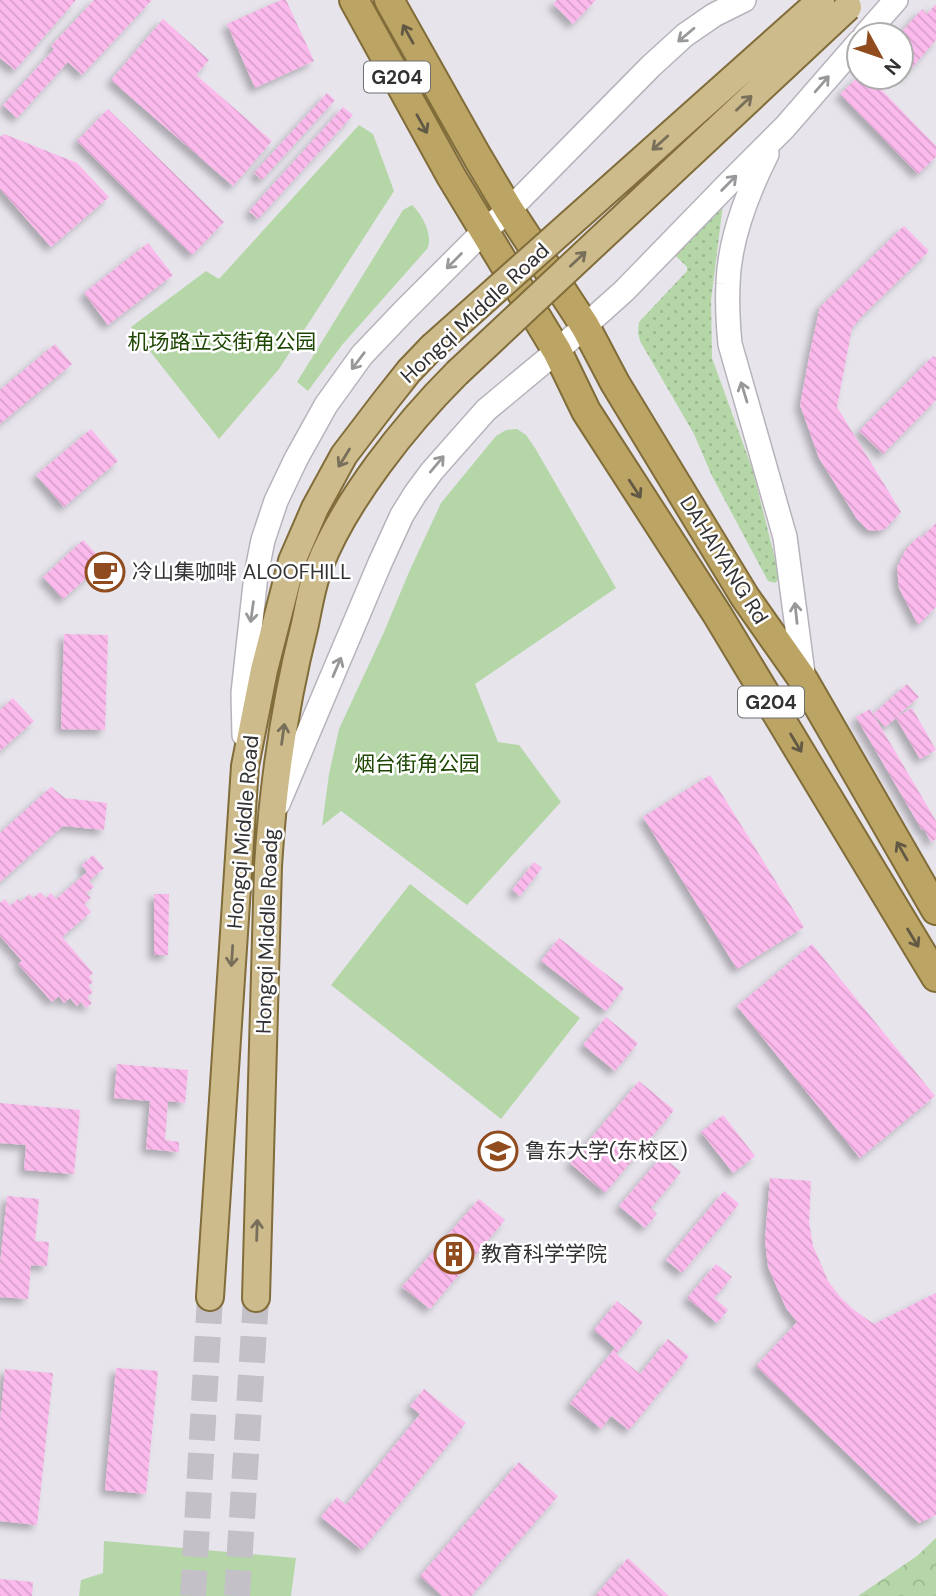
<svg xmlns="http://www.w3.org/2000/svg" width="936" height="1596" viewBox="0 0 936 1596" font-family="'DM Sans','Noto Sans SC',sans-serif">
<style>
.grass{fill:url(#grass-dots)}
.forest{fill:url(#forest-crowns)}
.park{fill:#b5d7a8}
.building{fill:url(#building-back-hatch);filter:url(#shadow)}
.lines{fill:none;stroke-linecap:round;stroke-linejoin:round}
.primary-tunnel{stroke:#c3c0c7;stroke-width:26;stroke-dasharray:26 13;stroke-linecap:butt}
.secondary-casing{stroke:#b7b3bb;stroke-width:26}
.primary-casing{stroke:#816d3a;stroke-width:30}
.trunk-casing{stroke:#816d3a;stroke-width:32}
.secondary{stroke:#fff;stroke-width:23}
.primary{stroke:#cdbb8b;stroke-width:26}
.trunk{stroke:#bca464;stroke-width:28}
.primary-bridge-casing{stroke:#816d3a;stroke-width:30;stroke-linecap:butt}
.primary-bridge{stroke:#cdbb8b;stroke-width:26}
.oneway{stroke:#625945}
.oneway2{stroke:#98989a}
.oneway3{stroke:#786f5b}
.labels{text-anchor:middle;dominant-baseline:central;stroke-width:5;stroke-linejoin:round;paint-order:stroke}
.shield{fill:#fff;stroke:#706f71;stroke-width:2}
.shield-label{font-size:19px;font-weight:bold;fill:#323134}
.street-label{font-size:21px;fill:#323134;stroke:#fff}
.park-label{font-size:21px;fill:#1d4703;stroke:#fff}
.poi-label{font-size:21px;fill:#323134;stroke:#fff;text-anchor:start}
</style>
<defs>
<pattern id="grass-dots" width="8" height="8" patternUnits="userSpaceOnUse" patternTransform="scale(1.75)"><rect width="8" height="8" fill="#b5d7a8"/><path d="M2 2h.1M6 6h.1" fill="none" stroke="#9cb991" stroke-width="1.8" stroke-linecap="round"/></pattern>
<pattern id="forest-crowns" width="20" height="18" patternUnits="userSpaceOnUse" patternTransform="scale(1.75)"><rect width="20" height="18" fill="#b5d7a8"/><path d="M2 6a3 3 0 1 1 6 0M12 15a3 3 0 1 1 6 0" fill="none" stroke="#9cb991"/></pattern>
<pattern id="building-back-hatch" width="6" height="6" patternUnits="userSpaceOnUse" patternTransform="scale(1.75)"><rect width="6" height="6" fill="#fbb9ec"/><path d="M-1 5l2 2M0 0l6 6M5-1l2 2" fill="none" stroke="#d8a0cb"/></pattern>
<filter id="shadow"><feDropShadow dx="-5" dy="5" stdDeviation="3.5" flood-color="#0004"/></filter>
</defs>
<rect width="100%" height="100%" fill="#e7e4ec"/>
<path class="grass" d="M723,204L711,301L712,358L753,471L779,575V579L775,583L768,581L712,476L694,434L640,341L638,332L639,322L687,271V267L674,254Z"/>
<path class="forest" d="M936,1538V1596H858L917,1556Z"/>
<path class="park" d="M359,125L373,134L394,191L279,369L219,439L131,327L206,271L219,279Z
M412,205C422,214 434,236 427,249L342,345L308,391L297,382L403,210Z
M517,429L526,435L535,448L616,588L475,684L498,742L519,745L561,802L467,905L341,811L322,826L329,774L339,729L384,632L409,572L441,503L496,436L506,430Z
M410,884L580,1018L501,1119L331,985Z
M104,1541L296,1558L291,1596H79L81,1580L103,1573Z"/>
<path class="building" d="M0,0H76L15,70L0,58Z
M94,0H152L82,75L68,62L17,118L3,105L54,49L51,46Z
M281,0H286L314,61L255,88L227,24Z
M557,0H596L573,24L553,4Z
M936,4V40L904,77L901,75V35H899L922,9L927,14Z
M163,19L209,60L196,75L272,141L233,186L111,80Z
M858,77H869L936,146V157L918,174L840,94Z
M327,93L335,100L262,180L254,173Z
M343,107L353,115L258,219L249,211Z
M108,109L224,222L192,255L77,141Z
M4,134L77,163L109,197L51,247L0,189V137Z
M904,226L929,251L864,314L852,328L837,407L901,512L885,529L877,531L868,530L857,519L819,458L800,405L810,352L820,307Z
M148,243L173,275L108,325L84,293Z
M55,344L72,364L0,424V390Z
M933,356L936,358V400L883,454L859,431Z
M91,429L118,461L64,507L36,475Z
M936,523V607L918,625L899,588L897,567L906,549L919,536L921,538Z
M83,540L104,562L63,599L43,577Z
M64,634L108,635L105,730L61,729Z
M907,684L919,697L896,717L912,708L936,750L920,759L896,718L885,727L873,714L936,821V839L931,842L924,829L922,830L856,717L870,709L873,714Z
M13,698L34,721L0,751V710Z
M710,775L804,927L737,969L643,817Z
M51,787L65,798L107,803L104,830L63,826L0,882V833Z
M93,855L104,868L89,881L94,887L86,893L91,898L84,904L91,912L62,937L93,973L89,977L93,982L88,986L93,992L87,997L92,1003L86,1008L81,1002L77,1006L70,998L64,1003L59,996L52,1002L18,964L22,961L0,936V903L5,899L10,906L18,899L20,902L29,894L33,898L40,892L46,898L51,893L56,899L87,872L82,865Z
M534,862L542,868L520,896L512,890Z
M154,894H169L168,955H154Z
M559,938L624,988L606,1011L541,961Z
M812,944L935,1096L860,1158L737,1006Z
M606,1017L638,1043L615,1071L583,1045Z
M117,1064L188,1070L185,1103L168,1101L165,1140L179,1142V1152L146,1149L150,1101L114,1098Z
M639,1081L674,1110L605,1193L570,1163Z
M0,1103L80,1110L74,1174L24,1170L26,1145L0,1143Z
M723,1115L755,1156L733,1173L701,1132Z
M662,1156L681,1172L651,1208L657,1214L645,1228L619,1206Z
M770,1178L811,1181L809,1222L813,1246L820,1262L828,1281L840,1297L854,1310L874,1324L936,1293V1515L919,1523L756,1366L797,1322L786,1308L768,1267L765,1240Z
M724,1191L739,1204L682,1273L666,1260Z
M7,1196L39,1199L35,1241L49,1242L47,1266L31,1265L28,1299L0,1297V1265Z
M479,1199L505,1220L430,1309L402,1287Z
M716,1264L732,1277L714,1298L728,1310L717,1323L687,1298Z
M617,1301L643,1322L616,1354L640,1374L668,1339L689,1356L629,1430L611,1416L601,1429L570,1403L615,1348L594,1330Z
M116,1368L158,1371L146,1494L105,1490Z
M5,1369L53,1373L37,1525L0,1521V1421Z
M424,1389L466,1423L362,1550L321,1517L337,1497L346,1505L420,1414L410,1406Z
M519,1462L558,1496L471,1596H442L420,1576Z
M628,1558L669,1596H595Z
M0,1579L33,1582L32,1596H0Z"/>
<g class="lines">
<path class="primary-tunnel" d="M193,1596L210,1297
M237,1596L256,1298"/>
<defs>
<path id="secondary" d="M865,35L896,0
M767,154C747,194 729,239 728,284C727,304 728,324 730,344L785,537L804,681
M244,735L243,693L256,575L263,540L276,501L296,459L326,405L362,355L404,311L484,231L509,210L651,66L685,35L714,15L744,0
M278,804L380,563L402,515L415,494L432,471L486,410L557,351L624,291L728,184L785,127L859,42"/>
<path id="primary" d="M210,1297L245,766L264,670L292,561L315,508L344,455L386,400L409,371L432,347
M256,1298L268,866C273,785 285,703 305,624C309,605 312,585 319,567C345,500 406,424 457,373"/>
<path id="trunk" d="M354,0L451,176L557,351L586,411L717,614L936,977
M389,0L478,158L509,210L585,326L615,383L745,597L804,681L936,910"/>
</defs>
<use href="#secondary" class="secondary-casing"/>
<use href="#primary" class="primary-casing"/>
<use href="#trunk" class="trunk-casing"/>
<use href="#secondary" class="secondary"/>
<use href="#primary" class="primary"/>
<use href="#trunk" class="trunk"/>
<defs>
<path id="primary-bridge" d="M432,347L821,0
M457,373L848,7"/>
</defs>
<use href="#primary-bridge" class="primary-bridge-casing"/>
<use href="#primary-bridge" class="primary-bridge"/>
</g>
<defs><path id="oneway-shaft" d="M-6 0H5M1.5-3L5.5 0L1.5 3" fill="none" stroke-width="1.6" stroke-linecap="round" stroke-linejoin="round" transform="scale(1.75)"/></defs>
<g class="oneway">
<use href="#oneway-shaft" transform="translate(408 34) rotate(-119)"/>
<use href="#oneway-shaft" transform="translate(422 124) rotate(61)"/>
<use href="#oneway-shaft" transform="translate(635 489) rotate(57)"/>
<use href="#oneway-shaft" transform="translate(796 743) rotate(59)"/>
<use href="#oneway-shaft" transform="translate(902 851) rotate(-120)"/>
<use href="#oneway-shaft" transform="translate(913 938) rotate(59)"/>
</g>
<g class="oneway2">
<use href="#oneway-shaft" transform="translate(686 35) rotate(140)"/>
<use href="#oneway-shaft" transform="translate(822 84) rotate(-49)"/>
<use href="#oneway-shaft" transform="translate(729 183) rotate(-45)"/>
<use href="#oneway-shaft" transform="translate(454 261) rotate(135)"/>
<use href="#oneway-shaft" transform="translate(358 361) rotate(127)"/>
<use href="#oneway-shaft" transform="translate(744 392) rotate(-107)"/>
<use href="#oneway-shaft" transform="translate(437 464) rotate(-50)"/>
<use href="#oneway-shaft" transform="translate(252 612) rotate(98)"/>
<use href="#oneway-shaft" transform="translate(796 613) rotate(-96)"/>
<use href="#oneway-shaft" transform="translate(337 667) rotate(-67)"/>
</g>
<g class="oneway3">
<use href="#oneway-shaft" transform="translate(744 103) rotate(-43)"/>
<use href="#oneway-shaft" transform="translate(660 143) rotate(138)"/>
<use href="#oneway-shaft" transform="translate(578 259) rotate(-43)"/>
<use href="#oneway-shaft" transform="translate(344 458) rotate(122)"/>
<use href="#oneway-shaft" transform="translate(283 734) rotate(-82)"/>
<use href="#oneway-shaft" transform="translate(232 956) rotate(94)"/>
<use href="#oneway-shaft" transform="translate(257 1230) rotate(-88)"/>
</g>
<defs>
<symbol id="cafe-ring" viewBox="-11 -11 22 22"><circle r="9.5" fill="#fff" stroke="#904c1e" stroke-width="1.5"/><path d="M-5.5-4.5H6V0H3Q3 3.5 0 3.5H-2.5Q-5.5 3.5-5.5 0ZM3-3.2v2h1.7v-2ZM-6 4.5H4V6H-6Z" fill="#904c1e"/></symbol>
<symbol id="university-ring" viewBox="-11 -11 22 22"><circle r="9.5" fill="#fff" stroke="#904c1e" stroke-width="1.5"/><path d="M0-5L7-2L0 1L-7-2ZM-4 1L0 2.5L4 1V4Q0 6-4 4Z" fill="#904c1e"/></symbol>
<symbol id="building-ring" viewBox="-11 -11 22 22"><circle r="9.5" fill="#fff" stroke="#904c1e" stroke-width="1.5"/><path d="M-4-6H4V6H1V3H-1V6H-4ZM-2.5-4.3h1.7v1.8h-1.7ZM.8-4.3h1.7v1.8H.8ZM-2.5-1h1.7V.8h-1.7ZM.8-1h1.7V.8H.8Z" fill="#904c1e"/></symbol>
</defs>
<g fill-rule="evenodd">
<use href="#cafe-ring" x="83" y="550" width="44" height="44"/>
<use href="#university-ring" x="476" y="1129" width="44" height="44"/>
<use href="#building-ring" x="432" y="1232" width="44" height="44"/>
</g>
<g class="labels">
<g class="shield">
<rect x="364" y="61.5" width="66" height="31" rx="5"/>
<rect x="738" y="686.5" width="66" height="31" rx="5"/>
</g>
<g class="shield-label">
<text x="397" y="77">G204</text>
<text x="771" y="702">G204</text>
</g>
<g class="street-label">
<text transform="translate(475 313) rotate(-43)">Hongqi Middle Road</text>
<text transform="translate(724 560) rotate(58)">DAHAIYANG Rd</text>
<text transform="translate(243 832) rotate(-85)">Hongqi Middle Road</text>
<text transform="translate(267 931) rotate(-88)">Hongqi Middle Roadg</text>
</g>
<g class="park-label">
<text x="222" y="342">机场路立交街角公园</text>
<text x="417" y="764">烟台街角公园</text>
</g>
<g class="poi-label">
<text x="132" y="572">冷山集咖啡 ALOOFHILL</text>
<text x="525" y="1151">鲁东大学(东校区)</text>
<text x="481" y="1254">教育科学学院</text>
</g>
</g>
<g transform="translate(880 56) rotate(130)"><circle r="33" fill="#ffffff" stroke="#adadae" stroke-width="2"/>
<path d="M0-5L12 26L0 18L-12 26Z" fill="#904c1e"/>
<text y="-10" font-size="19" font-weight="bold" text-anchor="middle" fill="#323134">N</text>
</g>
</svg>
